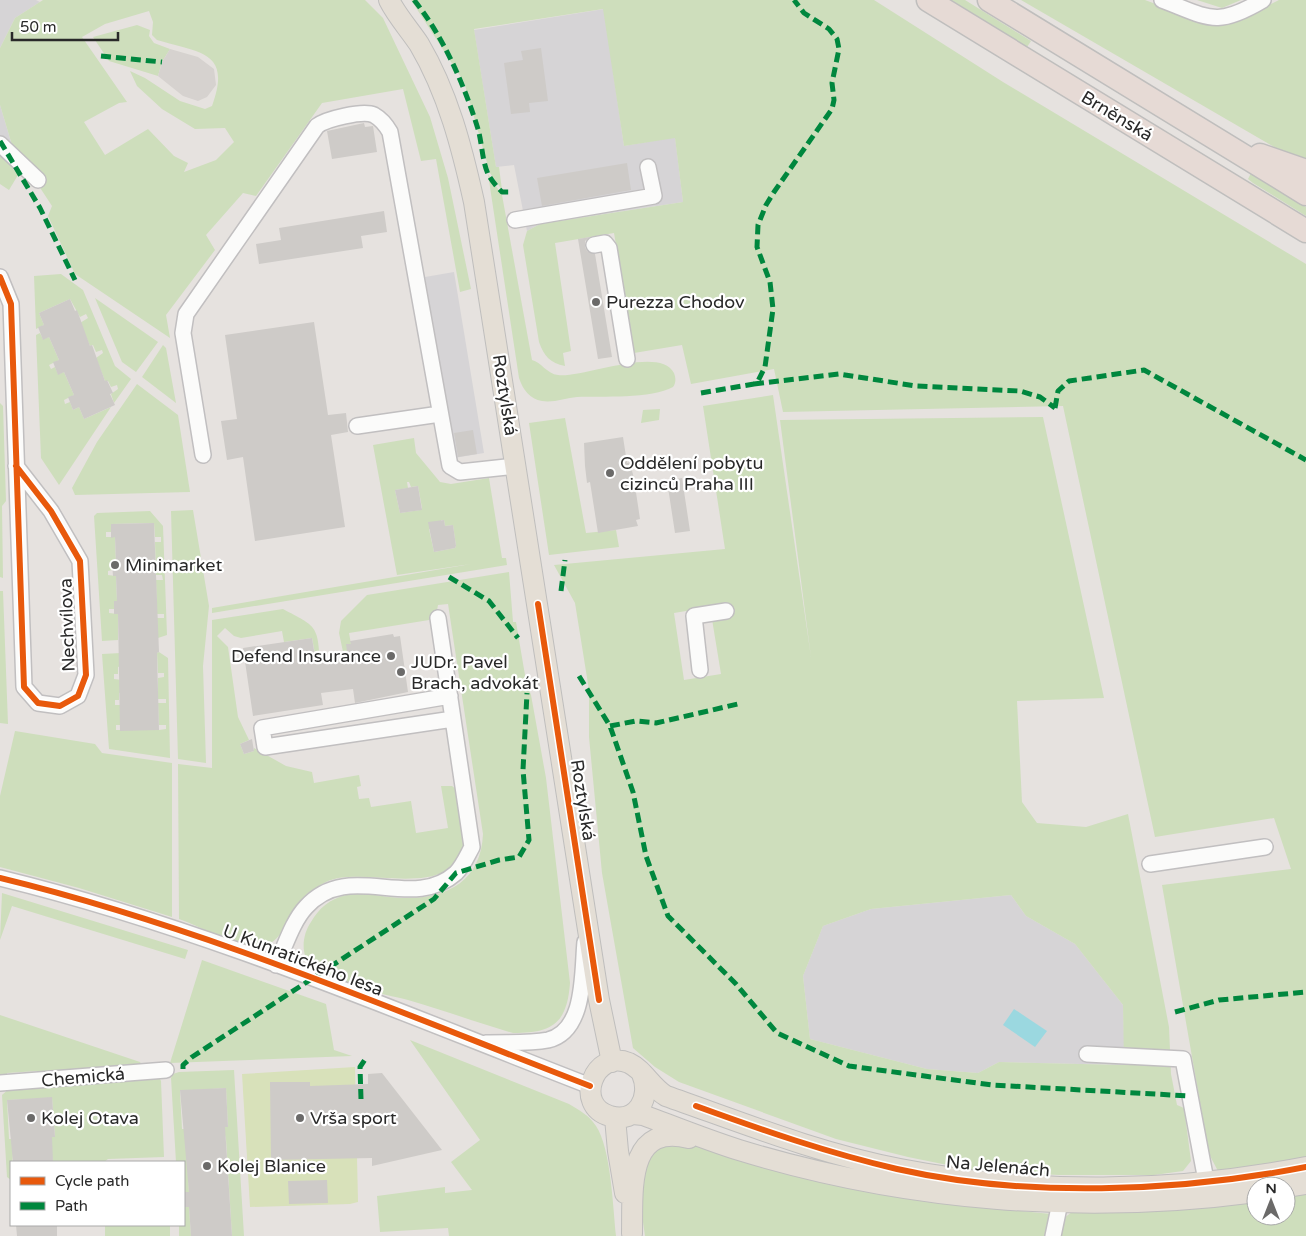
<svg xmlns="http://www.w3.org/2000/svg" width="1306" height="1236" viewBox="0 0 1306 1236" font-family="'Varela Round',sans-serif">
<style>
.industrial{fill:#d6d4d6}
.green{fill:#cedebc;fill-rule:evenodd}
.pitch{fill:#d8e1ba}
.plaza{fill:#d6d2cf}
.water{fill:#9bd8e0}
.building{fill:#cecbc8}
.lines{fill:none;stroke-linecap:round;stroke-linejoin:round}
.minor-casing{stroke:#c1bfc0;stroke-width:18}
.major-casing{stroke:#bfbebd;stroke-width:22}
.highway-casing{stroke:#bfbebd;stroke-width:25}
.minor{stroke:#fbfbfa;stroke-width:15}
.major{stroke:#e4ded5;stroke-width:20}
.highway{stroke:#e6dad5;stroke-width:22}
.quiet{stroke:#00873e;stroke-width:5;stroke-dasharray:10 5;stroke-linecap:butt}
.cycleway-casing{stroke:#fff;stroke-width:9}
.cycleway{stroke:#e8590c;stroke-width:6}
.poi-dot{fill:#6b6a69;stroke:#fff;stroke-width:2}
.labels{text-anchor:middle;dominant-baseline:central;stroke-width:4.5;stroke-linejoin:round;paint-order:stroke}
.street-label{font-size:18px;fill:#292929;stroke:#fff}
.poi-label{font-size:18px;fill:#292929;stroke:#fff;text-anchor:start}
</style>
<rect width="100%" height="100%" fill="#e6e2df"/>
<path class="industrial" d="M0,0H36L40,2L15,18L0,48V60Z
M604,9L624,146L675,137L683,202L540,224L527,231L514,165L496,167L474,30Z
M0,105L12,145L0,137Z
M454,272L484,453L454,458L425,277Z
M1011,895L1026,916L1075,944L1123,1005L1125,1065L999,1062L978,1073L927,1069L810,1039L803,976L823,926L871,909Z"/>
<path class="green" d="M43,0H365L383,18L430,117L448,178L471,289L460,292L436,159L421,161L403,89L322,103L256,196L243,193L206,235L215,250L166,315L170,338L75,274L48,216L52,206L12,145L0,105V48L15,18ZM149,11L153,22L152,35L157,40C200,53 232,51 212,106L205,109L180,101L145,78L130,71L137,86L162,109L195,129L225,128L234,142L216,160L184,172L188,163L174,156L148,129L105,155L84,122L119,103L127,102L82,37L105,24Z
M411,0H874L1003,82L1306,264V1159L1218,1171L1209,1154L1162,885L1291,869L1274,818L1155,837L1063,406L783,412L774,369L691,384L682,345L634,353L614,233L555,243L571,351L563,353L565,366C550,363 544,356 539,342L523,245L527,231L540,224L683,202L675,138L624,146L603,9L474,29L496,167H499L502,190L490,173L464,82Z
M951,0H965L1031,41L1027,47Z
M1021,0H1145L1209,24L1242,19L1279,0H1306V162L1276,148Z
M1197,0H1241L1222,8Z
M137,25L150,30L149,36L154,43L170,49L162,62L158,76L109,61L93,37Z
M0,153L18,175L9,190L0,184Z
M1251,173L1306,207V216L1253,183L1248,179Z
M488,174L502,195L532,360C541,362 547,374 558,375C583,378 660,345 674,373C676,378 676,383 673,387C652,399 601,396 577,397C566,398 553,403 542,401C530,399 523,390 519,378Z
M61,274L83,290L115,366L131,379L114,403L111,394L118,389L117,385L111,387L108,381H105L96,358L103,353L102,350L96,352L93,345L90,346L80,323L88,318L86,314L80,317L70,299L39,313L44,325L36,329L34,276Z
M95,298L158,342L136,372L122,362Z
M40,333L43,339L49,337L59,360L49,365L51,369L55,367L58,374L64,372L74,395L64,400L65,404L70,402L73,410L79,407L84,419L111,407L59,485L41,458L36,335Z
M163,345L166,348L176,403L142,377Z
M137,384L178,415L190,492L75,495L72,488L97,442Z
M773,395L811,657L780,420L1043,417L1104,698L1017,701L1022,802L1037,823L1086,827L1128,814L1169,1027L1171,1074L1177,1105L1184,1108L1191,1161L1183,1171L1154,1175H1059L977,1171L908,1157L836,1139L679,1082L655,1067L633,1048L602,873L589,737V690L575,603L554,565L725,549L703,406ZM710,607L721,674L684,680L674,613ZM1011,895L1026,916L1075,944L1123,1005L1124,1065L999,1062L978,1073L927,1069L810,1039L803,976L823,926L871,909Z
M0,403L3,406L6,501L2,506L3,578L0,577Z
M660,409L659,420L641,423L643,410Z
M565,418L586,533L616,530L619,547L549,555L529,423Z
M414,438L416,453L440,482L451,484L489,478L502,558H506L507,565L212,613V608L471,564L397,575L373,445ZM407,482H409L411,487L418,486L422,508L420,510L400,513L395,490L408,488ZM441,520H444L445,526L453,525L456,546L455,548L434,552L429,529L442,526Z
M193,510L209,606L203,666L206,763L178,759L171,511Z
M150,511L163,526L167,635L158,638L157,618H164V614H157L156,580H163L162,575H156L155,542H161V537H155L154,523L111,524V532H106V537H115L116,563H112V570L108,571V575L116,576L117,601H114V609H109V613L118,614V640L102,641L94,516L97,513Z
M509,572L513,622H516L526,681L531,695L546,778L570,983C567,1024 552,1033 513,1033C478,1023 443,1010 408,1000C385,994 328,985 312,967C300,955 302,935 311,922C319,908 330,899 346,895C365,891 384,898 403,898C447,899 481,881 483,834L448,604L438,605L436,615L429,620L349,633L351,644H347L349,660L345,661L339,633L341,621L367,595Z
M0,591H3L8,724L0,723Z
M283,609C317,627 318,625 320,665H317L312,638L284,642L282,631L241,638L234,636L225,628L217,636L228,647L238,717L249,740L240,744L244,754L254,751V748L286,766L312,772L314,783L359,775L361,786L357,787L359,799L369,798L371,807L411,801L416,833L448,828L441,786H452L457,790C459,806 466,828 464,843C454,904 362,864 326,882C320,885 312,890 307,894C289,911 282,954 249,947C225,942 202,927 179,919L178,764L212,768V620Z
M159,652L168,658L170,758L109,749L102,654L121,653L122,666L118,667V674H114V679L122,680L123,692L119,693V700H115V705H123V718H120V725H116V730H159L166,729V725H159L158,703H166V699H158V678L164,677V673H158L157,653Z
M15,731L95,744L102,753L172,763V917L79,888L0,867V796Z
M2,893L188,950L185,959L12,906L0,940Z
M202,960L326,1004L334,1050L352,1056L170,1063Z
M0,1015L140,1062L142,1065L37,1075V1071L7,1073V1077H0Z
M410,1040L569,1104C579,1110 589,1115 596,1126C611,1148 613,1208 616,1236H449L448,1228L380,1232L377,1196L445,1187V1193L472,1190L451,1162L480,1140Z
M234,1070L244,1236H232L226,1139L223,1127H228L226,1088L180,1091L182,1129H188L186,1141L189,1192H184V1162H176L171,1078L173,1074L179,1072Z
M159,1077L161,1081L164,1157L108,1159L104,1162H53L49,1137H55L52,1098L7,1100L9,1139H14L11,1180L7,1177L2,1095L11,1087Z
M685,1142L857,1189L938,1203L1051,1214L1046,1236H645L639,1194V1171L656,1148Z
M1306,1193V1236H1060L1064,1218L1072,1212L1152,1211L1256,1200V1216H1286V1196Z
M184,1207H189L191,1236H179V1225H184Z
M105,1225H170V1236H105Z"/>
<path class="pitch" d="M355,1067L358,1202L350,1204L250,1207L242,1074Z"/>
<path class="plaza" d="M170,49L198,57L214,69L216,85L207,97L198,101L183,96L158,76L162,62Z"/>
<path class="water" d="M1014,1009L1047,1031L1035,1047L1003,1025Z"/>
<path class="building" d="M541,48L548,101L529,103L530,112L511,114L504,63L523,60L521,51Z
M364,123L365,127L373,126L377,152L332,159L327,131Z
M627,163L631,190L542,206L537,178Z
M384,211L387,232L361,236L363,248L259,264L256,244L281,240L279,228Z
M590,237L585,241V247L587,251L595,254L612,357L598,359L578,239Z
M70,299L75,311L77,310L90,346L92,345L105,381L107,380L113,393L110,394L115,405L84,419L79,407L73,410L68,397L74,395L64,372L58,375L53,362L59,360L49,337L43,340L38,327L44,325L39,313Z
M314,322L328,415L346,413L348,432L331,435L345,527L255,541L243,457L227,460L221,421L237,419L225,335Z
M473,430L477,454L458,457L454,433Z
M623,437L627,463L630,462L634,479L640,519L636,520L638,526L598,533L590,482L587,483L585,466L584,443Z
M682,478L690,531L675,533L667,481Z
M418,486L422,510L400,513L395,490Z
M444,520L445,526L453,525L456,546L455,548L434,552L428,522Z
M154,523L159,652L157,653L159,730L120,731L118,614H114V601H117L116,576H113L112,563H116L115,537L111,538V524Z
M393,634L394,637L400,636L408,692L355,703L353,689L321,693L323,705L253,716L243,648L312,638L316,662L348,658L346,644H351L350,641Z
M252,739L254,751L244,754L240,744Z
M382,1073L442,1150L372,1166V1158L271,1160L270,1082H310V1086L368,1084V1074Z
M226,1088L228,1127H225L232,1236H191L189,1207H184V1192H189L180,1090Z
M52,1097L55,1137H52L53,1162H13L7,1100Z
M327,1180L328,1203L289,1204L288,1181Z
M16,1225H57V1236H17Z"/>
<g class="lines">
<defs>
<path id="minor" d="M1162,0C1209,18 1216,28 1263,0
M0,144L38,180
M515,220L654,196L648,167
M594,245L605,243L609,248L627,359
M0,277L11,304L24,687L38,703L60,706L78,696L86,675L80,561L51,511L16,466
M357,426L440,414
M203,455L183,333L186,314L317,126C326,119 363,110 374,115C381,119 386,125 390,132L450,466L460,472L516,466
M700,670L694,616L726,611
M450,696L262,728L265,747L453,719
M1150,864L1265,847
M0,878C202,927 396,1011 590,1086
M276,965C285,947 292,922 306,907C349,859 411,913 456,873C463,866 467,856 472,847L438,618
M486,1043C506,1042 528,1044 548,1040C586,1031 582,972 585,942
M1087,1054L1183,1059L1208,1191
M0,1083L166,1070
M1053,1236L1062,1193"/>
<path id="major" d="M389,0C397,16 409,29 419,44C448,93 462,148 474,202L599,1000L612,1062
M642,1074C652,1097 637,1124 610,1116C573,1106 594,1048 629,1063C644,1070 651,1087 666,1096C743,1123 820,1154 900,1169C1034,1195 1173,1193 1306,1167
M633,1114L643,1115C675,1127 707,1140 739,1150C906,1201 1083,1215 1256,1192
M615,1118L618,1151L625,1193
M1286,1187L1306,1184
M632,1233C633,1194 625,1122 689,1138"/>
<path id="highway" d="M928,0L1306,231
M989,0L1306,194
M1260,155L1306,171"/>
</defs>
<use href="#minor" class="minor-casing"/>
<use href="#major" class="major-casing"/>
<use href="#highway" class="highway-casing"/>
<use href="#minor" class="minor"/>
<use href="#major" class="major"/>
<use href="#highway" class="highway"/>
<path class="quiet" d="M414,0C443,36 464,84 478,129C482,143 482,160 488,174C491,180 497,187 502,192H510
M101,56L162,62
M0,141L40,208L75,280
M754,384L839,374L916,386L1020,391L1040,397L1055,408
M701,393L754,384L758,381L765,367L773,309L770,282L757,247L758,225L766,205L774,192L832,109L834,100L832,83L839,49L837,39L829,29L804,13L794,0
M1055,408L1058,391L1069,381L1144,370L1306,460
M449,577L489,601L518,638
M561,591L565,560
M579,676L610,726L633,792L646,856L668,916L736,984L777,1033L849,1066L992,1085L1190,1096
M610,726L636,721L656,723L738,704
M1175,1012L1219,1000L1306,992
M183,1069V1065L192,1057L434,899L456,873L499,860L519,857L529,840L523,770L527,693
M361,1099L360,1067L366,1058"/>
<defs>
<path id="cycleway" d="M0,277L11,304L24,687L38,703L60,706L78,696L86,675L80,561L51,511L16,466
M538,604L599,1000
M0,878C202,927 396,1011 590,1086
M696,1106C762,1130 828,1153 897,1169C1025,1198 1178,1192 1306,1167"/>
</defs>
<use href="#cycleway" class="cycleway-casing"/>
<use href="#cycleway" class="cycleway"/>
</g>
<g class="poi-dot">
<circle cx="596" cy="302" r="5"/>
<circle cx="610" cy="473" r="5"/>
<circle cx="115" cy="565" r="5"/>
<circle cx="391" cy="656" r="5"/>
<circle cx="401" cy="672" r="5"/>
<circle cx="31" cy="1118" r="5"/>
<circle cx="300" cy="1118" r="5"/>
<circle cx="207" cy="1166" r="5"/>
</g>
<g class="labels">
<g class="street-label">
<text transform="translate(1117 116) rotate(31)">Brněnská</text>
<text transform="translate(505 395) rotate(81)">Roztylská</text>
<text transform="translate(67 625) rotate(-92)">Nechvílova</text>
<text transform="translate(583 800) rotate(81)">Roztylská</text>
<text transform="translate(303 960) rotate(21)">U Kunratického lesa</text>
<text transform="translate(83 1077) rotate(-5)">Chemická</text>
<text transform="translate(998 1166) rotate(5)">Na Jelenách</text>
</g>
<g class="poi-label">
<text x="606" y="302">Purezza Chodov</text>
<text x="620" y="463">Oddělení pobytu<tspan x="620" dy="21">cizinců Praha III</tspan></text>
<text x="125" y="565">Minimarket</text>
<text x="381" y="656" text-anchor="end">Defend Insurance</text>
<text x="411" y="662">JUDr. Pavel<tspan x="411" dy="21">Brach, advokát</tspan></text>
<text x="41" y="1118">Kolej Otava</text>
<text x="310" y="1118">Vrša sport</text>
<text x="217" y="1166">Kolej Blanice</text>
</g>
</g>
<rect x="10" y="1161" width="175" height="65" fill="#ffffff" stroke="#a9a9a9"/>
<rect x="20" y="1177" width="25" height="8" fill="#e8590c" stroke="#a9a9a9"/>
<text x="55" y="1186" font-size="15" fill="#292929">Cycle path</text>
<rect x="20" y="1202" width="25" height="8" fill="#00873e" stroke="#a9a9a9"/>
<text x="55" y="1211" font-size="15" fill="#292929">Path</text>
<g transform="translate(1271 1201)"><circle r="24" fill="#ffffff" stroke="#a9a9a9"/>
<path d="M0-4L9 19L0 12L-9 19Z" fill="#6b6a69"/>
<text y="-8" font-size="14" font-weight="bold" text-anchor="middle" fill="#292929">N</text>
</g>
<path d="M12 32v8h106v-8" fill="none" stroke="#292929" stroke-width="2.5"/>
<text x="20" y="32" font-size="15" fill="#292929" stroke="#ffffff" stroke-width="4" paint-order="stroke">50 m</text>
</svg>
